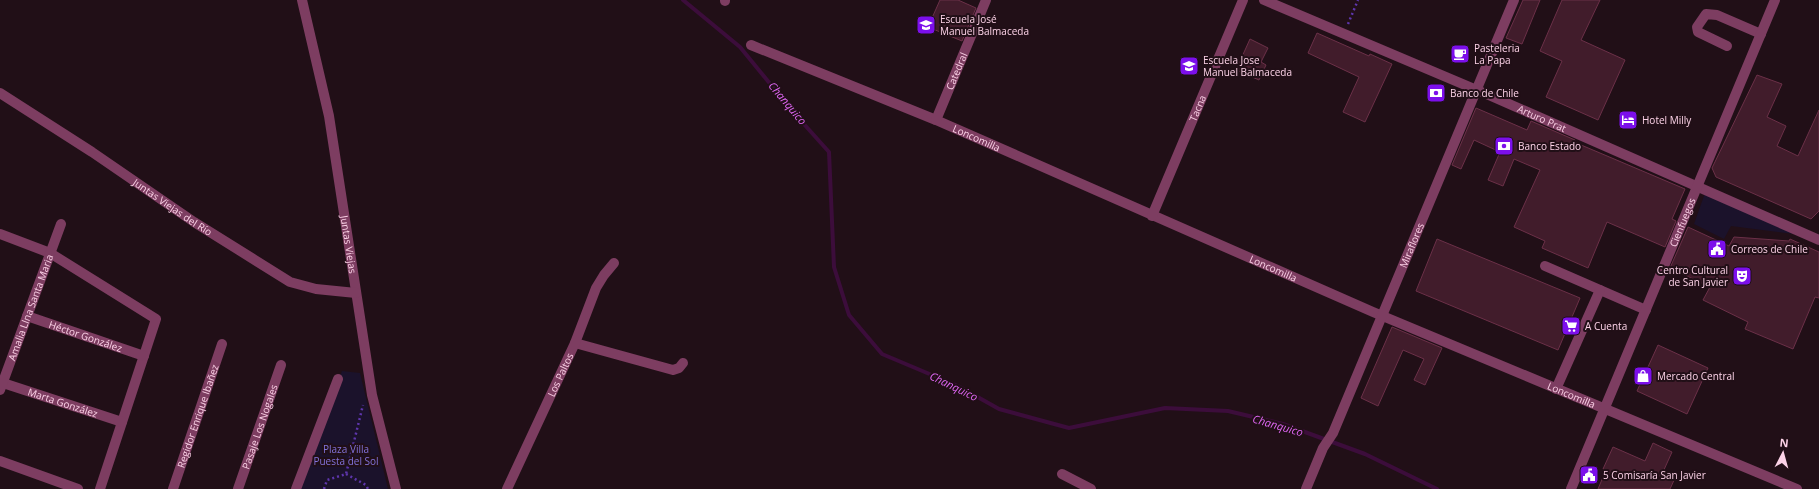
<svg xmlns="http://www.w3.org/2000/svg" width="1819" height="489" viewBox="0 0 1819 489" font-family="'Open Sans',sans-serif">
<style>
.green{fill:#1b122b}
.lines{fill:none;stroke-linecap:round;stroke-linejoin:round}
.stream{stroke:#3c0d3b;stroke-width:4}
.building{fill:#411c2b;stroke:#6b3048}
.path{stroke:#5e36ac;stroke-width:2.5;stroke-dasharray:2 3;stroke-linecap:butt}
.minor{stroke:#7d3d61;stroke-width:10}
.labels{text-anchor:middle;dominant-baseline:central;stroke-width:4;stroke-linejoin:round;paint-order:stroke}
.poi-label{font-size:10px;fill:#fcd2e7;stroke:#210f17;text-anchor:start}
.street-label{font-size:10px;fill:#fcd2e7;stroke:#210f17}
.park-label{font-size:10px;fill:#8273db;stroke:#210f17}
.water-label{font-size:11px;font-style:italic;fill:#e167f5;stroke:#210f17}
</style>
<rect width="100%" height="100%" fill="#210f17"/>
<path class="green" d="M1705,193L1794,234L1731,226L1724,239L1694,224Z
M342,371L360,373L388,489H296Z"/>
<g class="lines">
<path class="stream" d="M683,0L740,47L794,113L829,152L834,267L849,315L882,354L958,386L999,409L1069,428L1165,408L1228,411L1283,424L1365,454L1437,489"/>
</g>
<path class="building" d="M940,0H958L976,8L962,41L928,27Z
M1523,0H1540L1522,44L1506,38Z
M1562,0H1600L1581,40L1625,60L1598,120L1546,97L1562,61L1540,51Z
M1317,33L1369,56L1370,54L1392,64L1365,122L1343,112L1359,77L1308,53Z
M1250,39L1268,48L1261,62L1266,65L1259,80L1236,70Z
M1757,75L1782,84L1767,117L1786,126L1777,146L1798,156L1819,110V211L1811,219L1716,177L1712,168Z
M1476,108L1527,130L1531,121L1575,140L1574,142L1685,189L1672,219L1676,221L1665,247L1607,222L1588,268L1542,248L1545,241L1514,227L1540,170L1514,159L1503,186L1488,180L1500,152L1474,140L1461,169L1452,165Z
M1688,227L1729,246L1734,237L1789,241L1790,239L1819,252V298L1815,297L1793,349L1745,329L1748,322L1703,300L1710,287L1670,268Z
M1437,239L1580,298L1558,350L1416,291Z
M1392,327L1442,348L1425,385L1414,380L1424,359L1403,350L1378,406L1361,398Z
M1658,345L1708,368L1687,414L1637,391Z
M1653,443L1672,452L1663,472L1675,478L1670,489H1598L1606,470L1603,469L1613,447L1645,461Z"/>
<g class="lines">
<path class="path" d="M1348,24L1358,0
M346,474L366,485L368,489
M324,489L327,480L346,474L363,405"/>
<g class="minor">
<path id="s1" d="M302,0L329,116L372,395L396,489"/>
<path id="s2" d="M1264,0L1491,96L1819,240"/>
<path d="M725,1V0"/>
<path id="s3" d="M751,45L936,120L1373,312L1797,489"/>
<path d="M1727,46L1698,32L1697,27L1706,14L1717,15L1761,34"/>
<path id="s4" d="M0,93L92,152L194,222L290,282L316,289L356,293"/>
<path id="s5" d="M936,120L986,0"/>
<path id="s6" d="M1152,216L1243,0"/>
<path d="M0,234L50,253L156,319L100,489"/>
<path d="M1545,266L1646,310"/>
<path id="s7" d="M27,316L144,356"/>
<path d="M575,343L673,370L679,368L683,363"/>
<path id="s8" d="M3,383L122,422"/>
<path d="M1556,389L1600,290"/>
<path id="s9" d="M0,390L61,224"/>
<path d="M0,461L78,489"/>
<path d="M1062,474L1091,489"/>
<path id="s10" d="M173,489L222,344"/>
<path id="s11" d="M238,489L281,365"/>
<path d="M296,489L338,379"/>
<path id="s12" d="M507,489L575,343L596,288L604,275L614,263"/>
<path id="s13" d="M1306,489L1323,448L1333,433L1514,0"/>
<path id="s14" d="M1571,489L1775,0"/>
</g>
</g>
<defs>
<symbol id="school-square" viewBox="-11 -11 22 22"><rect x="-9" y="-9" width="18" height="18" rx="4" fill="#7c0feb" stroke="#210f17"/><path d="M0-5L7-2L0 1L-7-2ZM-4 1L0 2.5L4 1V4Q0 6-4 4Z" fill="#fff"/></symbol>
<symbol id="cafe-square" viewBox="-11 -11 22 22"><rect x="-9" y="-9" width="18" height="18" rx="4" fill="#7c0feb" stroke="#210f17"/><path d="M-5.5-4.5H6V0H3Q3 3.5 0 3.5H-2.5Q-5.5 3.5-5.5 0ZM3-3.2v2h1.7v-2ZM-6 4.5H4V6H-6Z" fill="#fff"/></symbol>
<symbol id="bank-square" viewBox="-11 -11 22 22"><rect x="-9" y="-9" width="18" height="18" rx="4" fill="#7c0feb" stroke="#210f17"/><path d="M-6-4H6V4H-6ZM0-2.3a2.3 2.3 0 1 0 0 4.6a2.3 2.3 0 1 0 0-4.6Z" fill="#fff"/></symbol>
<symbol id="hotel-square" viewBox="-11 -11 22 22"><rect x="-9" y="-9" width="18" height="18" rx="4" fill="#7c0feb" stroke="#210f17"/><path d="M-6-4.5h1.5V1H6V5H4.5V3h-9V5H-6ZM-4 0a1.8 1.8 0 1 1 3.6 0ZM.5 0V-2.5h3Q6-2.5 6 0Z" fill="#fff"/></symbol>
<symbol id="civic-square" viewBox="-11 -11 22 22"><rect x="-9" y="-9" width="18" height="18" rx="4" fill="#7c0feb" stroke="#210f17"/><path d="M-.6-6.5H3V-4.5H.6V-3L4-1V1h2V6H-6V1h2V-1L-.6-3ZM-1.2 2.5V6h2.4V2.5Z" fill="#fff"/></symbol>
<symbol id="theatre-square" viewBox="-11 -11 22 22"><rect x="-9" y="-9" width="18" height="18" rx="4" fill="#7c0feb" stroke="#210f17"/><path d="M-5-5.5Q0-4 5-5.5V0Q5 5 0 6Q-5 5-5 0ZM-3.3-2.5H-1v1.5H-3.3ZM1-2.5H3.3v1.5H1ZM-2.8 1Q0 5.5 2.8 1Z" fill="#fff"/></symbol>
<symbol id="supermarket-square" viewBox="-11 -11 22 22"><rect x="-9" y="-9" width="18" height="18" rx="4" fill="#7c0feb" stroke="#210f17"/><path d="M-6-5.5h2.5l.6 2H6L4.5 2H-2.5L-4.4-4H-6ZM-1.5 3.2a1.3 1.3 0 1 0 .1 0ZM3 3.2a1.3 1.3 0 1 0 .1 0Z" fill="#fff"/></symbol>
<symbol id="shop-square" viewBox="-11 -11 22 22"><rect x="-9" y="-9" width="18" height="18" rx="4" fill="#7c0feb" stroke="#210f17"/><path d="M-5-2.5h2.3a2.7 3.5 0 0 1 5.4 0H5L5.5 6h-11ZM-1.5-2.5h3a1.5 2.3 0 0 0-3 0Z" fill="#fff"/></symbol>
</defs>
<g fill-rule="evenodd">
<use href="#school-square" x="915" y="14" width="22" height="22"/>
<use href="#cafe-square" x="1449" y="43" width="22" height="22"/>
<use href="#school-square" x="1178" y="55" width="22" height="22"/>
<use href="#bank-square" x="1425" y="82" width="22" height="22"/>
<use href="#hotel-square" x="1617" y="109" width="22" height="22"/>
<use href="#bank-square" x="1493" y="135" width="22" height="22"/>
<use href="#civic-square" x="1706" y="238" width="22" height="22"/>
<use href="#theatre-square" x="1731" y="265" width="22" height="22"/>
<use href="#supermarket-square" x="1560" y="315" width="22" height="22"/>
<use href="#shop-square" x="1632" y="365" width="22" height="22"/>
<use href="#civic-square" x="1578" y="464" width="22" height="22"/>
</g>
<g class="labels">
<g class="poi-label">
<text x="940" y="19">Escuela José<tspan x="940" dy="12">Manuel Balmaceda</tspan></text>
<text x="1474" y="48">Pasteleria<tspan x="1474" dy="12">La Papa</tspan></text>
<text x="1203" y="60">Escuela Jose<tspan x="1203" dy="12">Manuel Balmaceda</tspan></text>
<text x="1450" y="93">Banco de Chile</text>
<text x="1642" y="120">Hotel Milly</text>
<text x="1518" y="146">Banco Estado</text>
<text x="1731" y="249">Correos de Chile</text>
<text x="1728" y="270" text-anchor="end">Centro Cultural<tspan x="1728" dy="12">de San Javier</tspan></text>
<text x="1585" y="326">A Cuenta</text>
<text x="1657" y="376">Mercado Central</text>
<text x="1603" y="475">5 Comisaría San Javier</text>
</g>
<g class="street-label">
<text stroke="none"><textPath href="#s5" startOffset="53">Catedral</textPath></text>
<text stroke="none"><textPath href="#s6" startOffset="117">Tacna</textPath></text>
<text stroke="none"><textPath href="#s2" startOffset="302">Arturo Prat</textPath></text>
<text stroke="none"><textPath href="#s3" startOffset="244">Loncomilla</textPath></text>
<text stroke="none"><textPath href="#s4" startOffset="207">Juntas Viejas del Río</textPath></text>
<text stroke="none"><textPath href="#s14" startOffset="289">Cienfuegos</textPath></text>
<text stroke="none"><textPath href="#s1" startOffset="249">Juntas Viejas</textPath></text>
<text stroke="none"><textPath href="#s13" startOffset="266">Miraflores</textPath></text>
<text stroke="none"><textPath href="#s3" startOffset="568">Loncomilla</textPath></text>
<text stroke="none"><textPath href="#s9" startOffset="88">Amalia Llna Santa Maria</textPath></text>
<text stroke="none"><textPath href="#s7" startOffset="62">Héctor González</textPath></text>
<text stroke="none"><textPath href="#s12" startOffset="126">Los Paltos</textPath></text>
<text stroke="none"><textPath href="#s3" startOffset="892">Loncomilla</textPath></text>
<text stroke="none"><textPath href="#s8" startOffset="63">Marta González</textPath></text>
<text stroke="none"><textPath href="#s10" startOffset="77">Regidor Enrique Ibañez</textPath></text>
<text stroke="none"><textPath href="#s11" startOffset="66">Pasaje Los Nogales</textPath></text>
</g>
<g class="park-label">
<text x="346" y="449">Plaza Villa<tspan x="346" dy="12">Puesta del Sol</tspan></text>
</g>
<g class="water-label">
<text transform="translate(788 103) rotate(50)">Chanquico</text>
<text transform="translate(954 386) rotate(26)">Chanquico</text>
<text transform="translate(1278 425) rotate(16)">Chanquico</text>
</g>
</g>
<g transform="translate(1783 453) rotate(6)" stroke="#210f17" stroke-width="3" paint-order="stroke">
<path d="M0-3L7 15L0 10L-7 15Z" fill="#fcd2e7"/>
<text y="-6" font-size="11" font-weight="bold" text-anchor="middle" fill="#fcd2e7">N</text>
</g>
</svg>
